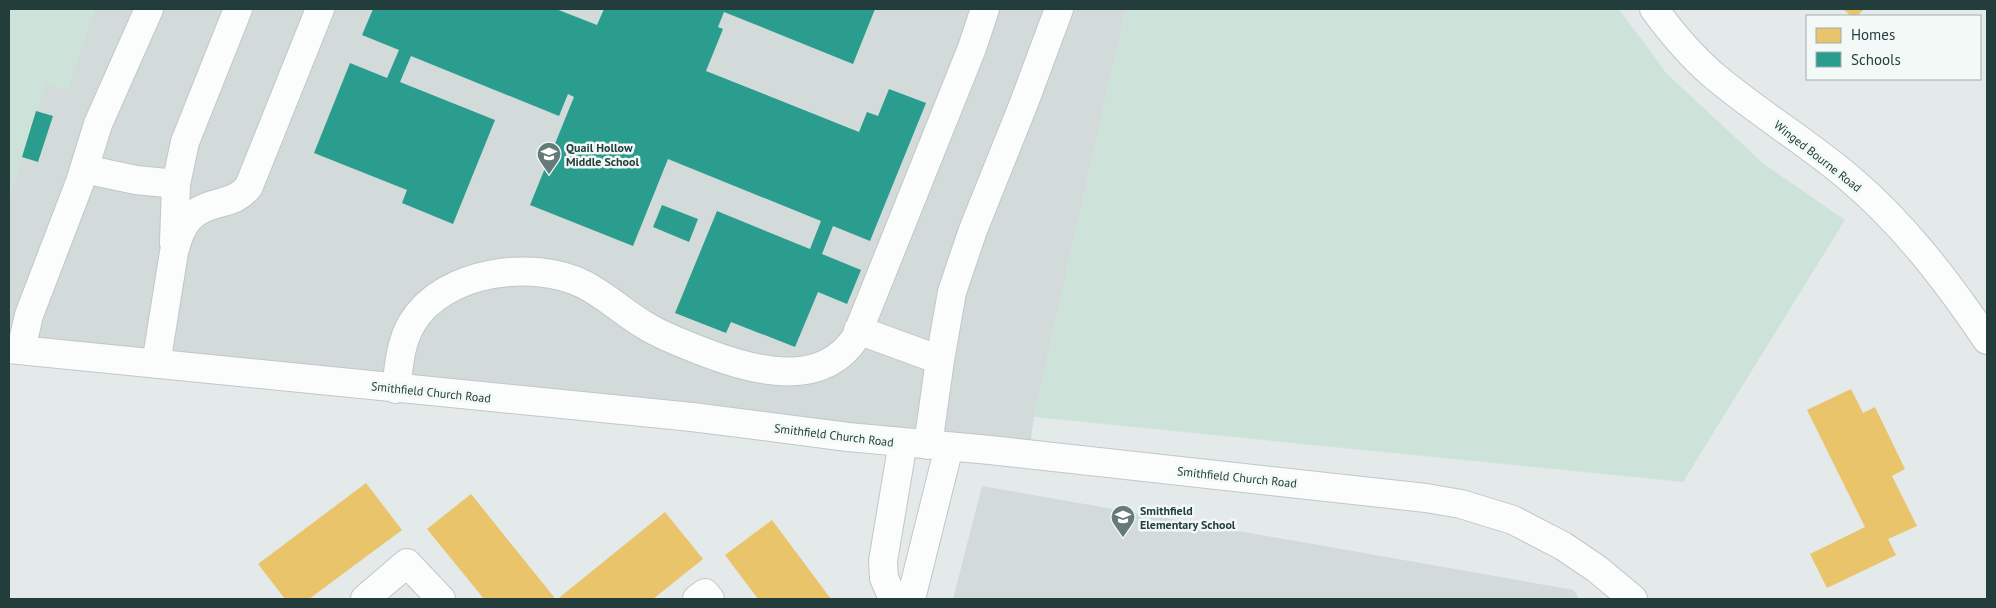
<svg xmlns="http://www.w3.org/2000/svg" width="1996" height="608" viewBox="0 0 1996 608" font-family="'PT Sans',sans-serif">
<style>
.built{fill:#d2dbd9}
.green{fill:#cde3d9}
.homes{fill:#e9c46a}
.schools{fill:#2a9d8f}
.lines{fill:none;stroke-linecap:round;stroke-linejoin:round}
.minor-casing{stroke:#c1c7c6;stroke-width:30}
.minor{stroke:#fbfcfc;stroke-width:28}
.labels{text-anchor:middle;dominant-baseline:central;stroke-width:5;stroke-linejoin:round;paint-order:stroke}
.poi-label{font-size:12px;font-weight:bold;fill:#223d3c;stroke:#f2f9f7;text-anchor:start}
.street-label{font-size:12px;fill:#223d3c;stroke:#f2f9f7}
</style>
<rect width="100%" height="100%" fill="#e4eae9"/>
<path class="built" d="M9,9H1126L1034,417L1030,446L9,342Z
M982,486L1574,590L1579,599H953Z"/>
<path class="green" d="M9,9H95L68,90L46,84L9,198Z
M1126,9H1619L1667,74L1764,164L1845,220L1683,482L1034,417Z"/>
<path class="homes" d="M1843,9H1864L1857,16H1851Z
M1851,389L1863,413L1875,407L1905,469L1892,476L1917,526L1888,539L1896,555L1827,588L1810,554L1865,527L1807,410Z
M366,483L402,530L309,599H285L258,564Z
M471,494L554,597L552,599H484L427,529Z
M665,512L703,559L653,599H561L560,597Z
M772,520L831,599H758L725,555Z"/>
<path class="schools" d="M373,9H556L597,25L604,9H875L853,64L724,12L718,27L723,29L706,71L859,132L867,112L878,116L889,89L926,103L870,241L833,226L822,254L861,270L847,304L818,292L795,347L731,322L726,333L675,313L717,211L810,249L821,221L668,159L633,246L530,205L574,97L568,94L559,116L411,56L400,82L495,120L453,224L402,203L407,190L314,153L350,63L387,78L399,50L362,35Z
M36,111L53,116L38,162L22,157Z
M662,205L698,219L689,242L653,227Z"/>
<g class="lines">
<defs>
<path id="minor" d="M1654,9C1671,32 1690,55 1712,74C1755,111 1804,140 1848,177C1903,223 1947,281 1987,340
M84,169L136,180L176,184
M174,243L176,184L185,142L238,9
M858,330L940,360
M9,349L692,417L848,437L990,450L1426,498L1461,504L1513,520L1563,546L1597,569L1633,599
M21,350L29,315L80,182L98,124L149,9
M156,364L174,252C178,237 183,221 197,212C214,200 236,205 249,186L320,9
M396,389C399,366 400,343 412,323C443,271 532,259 583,284C605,295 624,313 646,326C664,337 684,344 704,352C753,371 822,390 856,337L972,48L985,9
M928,445L940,360L952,292L973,230L1024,103L1059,9
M365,599L407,563L441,599
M697,599L705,593L710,599
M893,599L884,578L883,561L903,442
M911,599L949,447"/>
</defs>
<use href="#minor" class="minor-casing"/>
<use href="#minor" class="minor"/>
</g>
<defs>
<symbol id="school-pin" viewBox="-11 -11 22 30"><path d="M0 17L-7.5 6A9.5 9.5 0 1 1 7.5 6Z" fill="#667a79" stroke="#f2f9f7"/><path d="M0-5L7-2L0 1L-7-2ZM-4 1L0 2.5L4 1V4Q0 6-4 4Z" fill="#fff"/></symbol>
</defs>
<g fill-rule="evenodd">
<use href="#school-pin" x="535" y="140" width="28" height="38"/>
<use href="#school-pin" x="1109" y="503" width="28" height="38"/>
</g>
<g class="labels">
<g class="poi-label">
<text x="566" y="147">Quail Hollow<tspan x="566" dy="14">Middle School</tspan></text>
<text x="1140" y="510">Smithfield<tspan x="1140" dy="14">Elementary School</tspan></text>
</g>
<g class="street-label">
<text transform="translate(1818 156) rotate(38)">Winged Bourne Road</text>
<text transform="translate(431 392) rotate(6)">Smithfield Church Road</text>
<text transform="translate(834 435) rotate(7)">Smithfield Church Road</text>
<text transform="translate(1237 477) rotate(6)">Smithfield Church Road</text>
</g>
</g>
<rect width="1996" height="608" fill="none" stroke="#223d3c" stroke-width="20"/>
<rect x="1806" y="15" width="175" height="65" fill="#f2f9f7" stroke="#9faeac"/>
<rect x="1816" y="28" width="25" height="15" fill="#e9c46a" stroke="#9faeac"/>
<text x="1851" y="40" font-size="15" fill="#223d3c">Homes</text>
<rect x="1816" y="52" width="25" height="15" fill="#2a9d8f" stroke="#9faeac"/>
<text x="1851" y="65" font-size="15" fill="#223d3c">Schools</text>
</svg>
